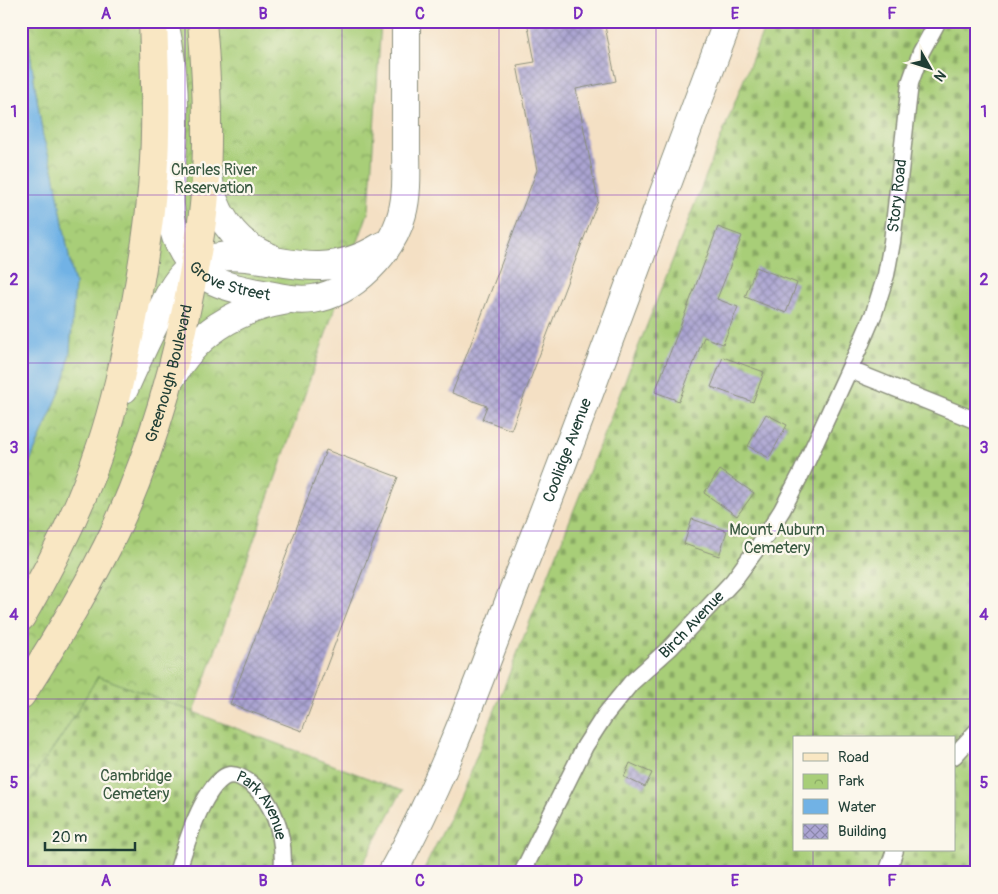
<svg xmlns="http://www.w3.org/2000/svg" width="998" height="894" viewBox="0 0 998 894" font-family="Pangolin,sans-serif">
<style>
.cemetery{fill:url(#cemetery-stones);stroke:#648656;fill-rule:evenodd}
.park{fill:url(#park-crowns);stroke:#648656}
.water{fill:#71b2e5;stroke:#48788c}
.building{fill:url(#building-cross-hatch)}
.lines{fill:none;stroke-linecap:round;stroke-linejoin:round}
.service-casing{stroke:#8a8e7c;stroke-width:19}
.tertiary-casing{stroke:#8a8e7c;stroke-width:30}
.secondary-casing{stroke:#8a8e7c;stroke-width:30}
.service{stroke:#fff;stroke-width:16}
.tertiary{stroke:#fff;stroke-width:28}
.secondary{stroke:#f9e7c3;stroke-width:28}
.grid{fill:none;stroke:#7b2cbf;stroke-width:1;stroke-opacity:0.55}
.labels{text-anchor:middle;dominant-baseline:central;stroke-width:4.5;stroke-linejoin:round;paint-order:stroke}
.park-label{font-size:16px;fill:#3a5a42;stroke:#fbf7ec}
.street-label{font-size:16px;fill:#1f3d34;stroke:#fbf7ec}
.neatline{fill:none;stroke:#7b2cbf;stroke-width:2}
.grid-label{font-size:16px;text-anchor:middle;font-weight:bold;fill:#7b2cbf}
</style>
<defs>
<pattern id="cemetery-stones" width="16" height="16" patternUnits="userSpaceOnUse" patternTransform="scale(1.25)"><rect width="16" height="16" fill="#a8ce78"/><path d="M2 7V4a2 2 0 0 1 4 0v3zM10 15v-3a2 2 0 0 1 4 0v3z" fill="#88a863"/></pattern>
<pattern id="park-crowns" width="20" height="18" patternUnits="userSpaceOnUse" patternTransform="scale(1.25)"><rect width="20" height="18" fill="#a8ce78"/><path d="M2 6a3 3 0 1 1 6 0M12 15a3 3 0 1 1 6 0" fill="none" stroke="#88a863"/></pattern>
<pattern id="building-cross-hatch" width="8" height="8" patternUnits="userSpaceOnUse" patternTransform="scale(1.25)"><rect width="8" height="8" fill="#aba4d2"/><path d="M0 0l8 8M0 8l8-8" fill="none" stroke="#8b87ab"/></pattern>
</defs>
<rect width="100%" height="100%" fill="#fbf7ec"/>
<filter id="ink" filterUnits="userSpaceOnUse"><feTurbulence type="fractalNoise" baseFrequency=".02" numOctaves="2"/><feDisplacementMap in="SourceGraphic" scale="10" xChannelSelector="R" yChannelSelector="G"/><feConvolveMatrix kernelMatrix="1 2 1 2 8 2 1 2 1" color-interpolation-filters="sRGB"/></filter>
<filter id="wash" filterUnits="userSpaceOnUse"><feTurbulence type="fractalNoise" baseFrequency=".0096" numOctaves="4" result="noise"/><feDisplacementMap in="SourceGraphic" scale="20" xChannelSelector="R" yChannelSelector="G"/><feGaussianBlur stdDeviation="1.12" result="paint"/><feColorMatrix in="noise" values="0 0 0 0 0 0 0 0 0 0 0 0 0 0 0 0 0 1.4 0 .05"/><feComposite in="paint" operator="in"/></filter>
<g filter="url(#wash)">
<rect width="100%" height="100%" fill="#f4e0c4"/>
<path class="cemetery" d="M767,21H977V873H422L452,813L474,763ZM794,738H954V850H794Z
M98,676L402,791L358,873H21V793L62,736Z"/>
<path class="park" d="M25,21H381L369,210L194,712L98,676L62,736L21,793V482L59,394L65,374L70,351L75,284L71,268L54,173L43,137Z"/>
<path class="water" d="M21,21H25L43,137L54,173L71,268L75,284L70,351L66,374L59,394L21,482Z"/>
<g id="blocks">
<path class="building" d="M527,21H604L616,81L576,89L598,201L511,430L482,419L487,406L452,393L537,170L517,65L535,62Z
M718,227L742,236L717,299L738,307L723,344L704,337L679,401L655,392Z
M756,267L797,283L786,313L745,297Z
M723,357L764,372L753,402L711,387Z
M766,414L787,425L769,458L748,446Z
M326,450L398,477L302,731L230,704Z
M720,470L754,493L737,516L704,493Z
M692,519L727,531L719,556L684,544Z
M630,763L652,773L645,787L624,777Z"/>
</g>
</g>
<g filter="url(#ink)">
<use href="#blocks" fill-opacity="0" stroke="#8a8e7c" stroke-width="1"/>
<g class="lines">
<defs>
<g id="service">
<path d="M850,370L977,421"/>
<path d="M954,756L977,731"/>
<path id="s1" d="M177,873C185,847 201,793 223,778C228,774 235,775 240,777C274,793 286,839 282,873"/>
<path id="s2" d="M522,873L585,746L605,715L631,683L671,647L733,581L763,540L782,510L801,474L859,348L874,313L886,275L892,242L910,83L921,52L938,21"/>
<path d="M887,873L895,850"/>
</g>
<g id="tertiary">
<path id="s3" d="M164,21C172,56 175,95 174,130C173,169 162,210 180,246C198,284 231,288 268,295C283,298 298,301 313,299C353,293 392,252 402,214C408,192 406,168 406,146C406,105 406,63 406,21"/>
<path d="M208,174C211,210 235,245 269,257"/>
<path d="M171,378C195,335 235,309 283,301"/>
<path d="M124,389C136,362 148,336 162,309C168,297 174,284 184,274C223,238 275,268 320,266C342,265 363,258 382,246"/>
<path id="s4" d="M392,873C446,776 482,671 522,568C593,387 659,204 728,21"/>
</g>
<g id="secondary">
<path d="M21,617C53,563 81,506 101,446C115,404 124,361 133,318C142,271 150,224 153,176C157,124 155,73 153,21"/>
<path id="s5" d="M21,695C55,642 88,588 115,531C153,448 178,359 194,270C198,244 204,218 205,192C209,135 207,78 202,21"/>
</g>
</defs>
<use href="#service" class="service-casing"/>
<use href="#tertiary" class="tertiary-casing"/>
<use href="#secondary" class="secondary-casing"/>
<use href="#service" class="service"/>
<use href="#tertiary" class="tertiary"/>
<use href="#secondary" class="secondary"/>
</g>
</g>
<path class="grid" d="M185,21V873M342,21V873M499,21V873M656,21V873M813,21V738M21,195H977M21,363H977M21,531H977M21,699H977M813,850V873"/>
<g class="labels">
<g class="park-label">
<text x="214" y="170">Charles River<tspan x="214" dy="18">Reservation</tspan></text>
<text x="777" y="530">Mount Auburn<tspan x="777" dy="18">Cemetery</tspan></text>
<text x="136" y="776">Cambridge<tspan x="136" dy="18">Cemetery</tspan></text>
</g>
<g class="street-label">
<text stroke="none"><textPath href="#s2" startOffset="788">Story Road</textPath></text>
<text stroke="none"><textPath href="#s3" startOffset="292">Grove Street</textPath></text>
<text stroke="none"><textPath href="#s5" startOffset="356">Greenough Boulevard</textPath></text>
<text stroke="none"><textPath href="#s4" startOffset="458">Coolidge Avenue</textPath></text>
<text stroke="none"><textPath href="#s2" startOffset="304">Birch Avenue</textPath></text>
<text stroke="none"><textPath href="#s1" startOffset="162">Park Avenue</textPath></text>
</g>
</g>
<rect width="998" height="894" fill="none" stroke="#fbf7ec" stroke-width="55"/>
<rect x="793" y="736" width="162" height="115" fill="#fbf7ec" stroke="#a3ada2"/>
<rect x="803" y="753" width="25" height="8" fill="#f9e7c3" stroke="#a3ada2"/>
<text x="838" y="762" font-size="15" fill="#1f3d34">Road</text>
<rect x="803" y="774" width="25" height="15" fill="url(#park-crowns)" stroke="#a3ada2"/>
<text x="838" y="786" font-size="15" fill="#1f3d34">Park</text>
<rect x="803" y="799" width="25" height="15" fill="#71b2e5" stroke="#a3ada2"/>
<text x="838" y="812" font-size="15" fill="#1f3d34">Water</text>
<rect x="803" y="824" width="25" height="15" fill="url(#building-cross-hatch)" stroke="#a3ada2"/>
<text x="838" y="836" font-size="15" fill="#1f3d34">Building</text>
<g transform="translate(930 68) rotate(129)" stroke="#fbf7ec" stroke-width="4" paint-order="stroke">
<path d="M0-4L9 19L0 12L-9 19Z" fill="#1f3d34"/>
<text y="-8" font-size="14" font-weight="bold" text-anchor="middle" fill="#1f3d34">N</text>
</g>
<path d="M45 842v8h90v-8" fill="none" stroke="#1f3d34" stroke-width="2.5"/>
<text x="52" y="842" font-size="15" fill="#1f3d34" stroke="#fbf7ec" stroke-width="4" paint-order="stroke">20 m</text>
<rect x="28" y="28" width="942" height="838" class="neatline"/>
<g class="grid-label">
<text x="106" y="19">A</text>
<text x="263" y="19">B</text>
<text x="420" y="19">C</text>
<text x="578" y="19">D</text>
<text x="735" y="19">E</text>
<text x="892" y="19">F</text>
<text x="14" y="117">1</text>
<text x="984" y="117">1</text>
<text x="14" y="285">2</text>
<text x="984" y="285">2</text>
<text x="14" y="453">3</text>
<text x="984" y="453">3</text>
<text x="14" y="620">4</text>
<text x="984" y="620">4</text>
<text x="14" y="788">5</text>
<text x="984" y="788">5</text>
<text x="106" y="886">A</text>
<text x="263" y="886">B</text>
<text x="420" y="886">C</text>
<text x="578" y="886">D</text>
<text x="735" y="886">E</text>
<text x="892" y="886">F</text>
</g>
</svg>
